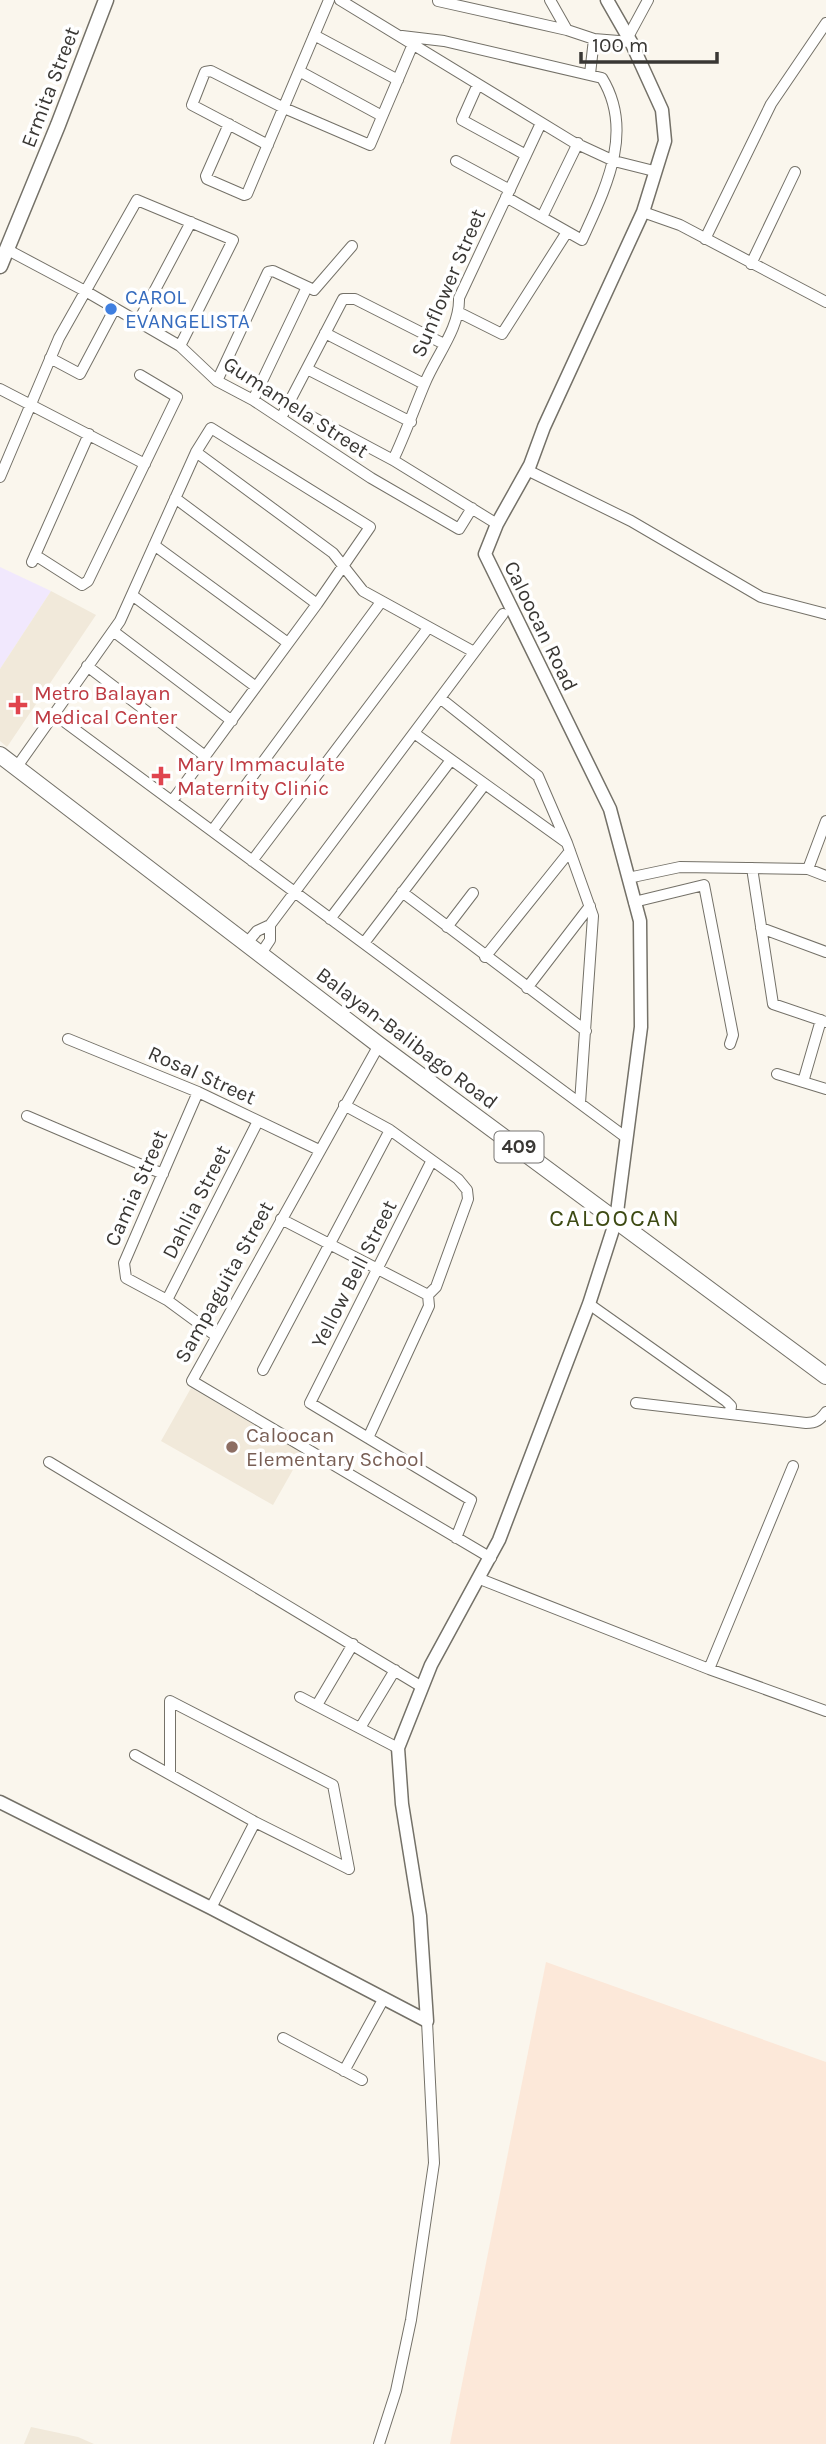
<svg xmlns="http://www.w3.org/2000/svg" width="826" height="2444" viewBox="0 0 826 2444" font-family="Karla,sans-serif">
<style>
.commercial{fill:#f1e8fd}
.industrial{fill:#fce8d9}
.built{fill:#f1e9da}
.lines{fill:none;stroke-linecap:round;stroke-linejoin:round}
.minor-casing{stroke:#747168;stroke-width:12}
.tertiary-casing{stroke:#747168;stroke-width:15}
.secondary-casing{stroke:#747168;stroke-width:17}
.primary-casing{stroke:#747168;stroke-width:18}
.minor{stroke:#fff;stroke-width:10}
.tertiary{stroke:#fff;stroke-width:12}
.secondary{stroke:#fff;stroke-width:14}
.primary{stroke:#fff;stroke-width:16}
.shop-dot{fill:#3f7fe0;stroke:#fff;stroke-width:2.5}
.health-dot{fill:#e0444e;stroke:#fff;stroke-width:2.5}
.education-dot{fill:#8d6e63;stroke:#fff;stroke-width:2.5}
.labels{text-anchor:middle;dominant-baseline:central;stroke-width:7;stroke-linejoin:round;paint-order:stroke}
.shield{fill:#fff;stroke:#747371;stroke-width:2}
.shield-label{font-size:19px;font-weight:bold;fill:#393734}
.street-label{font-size:21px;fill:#393734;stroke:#fff}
.shop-label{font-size:21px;fill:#366cbe;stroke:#fff;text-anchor:start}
.health-label{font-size:21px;fill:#be3a42;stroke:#fff;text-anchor:start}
.education-label{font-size:21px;fill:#785e54;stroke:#fff;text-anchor:start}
.quarter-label{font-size:24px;letter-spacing:2px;fill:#3d4a13;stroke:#fff}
</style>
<rect width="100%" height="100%" fill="#faf6ed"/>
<path class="commercial" d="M0,567L51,591L0,669Z"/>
<path class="industrial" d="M546,1962L826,2062V2444H450Z"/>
<path class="built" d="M51,591L96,615L7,747L0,741V669Z
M191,1388L303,1452L273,1505L161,1441Z
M31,2427L78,2437L94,2444H24Z"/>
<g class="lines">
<defs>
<path id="minor" d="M340,0L573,142L614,161L654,171
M550,0L567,30
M438,1L567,30L594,39L631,42
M314,35L398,80
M402,36L444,41L602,78C635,132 605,189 582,240L506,197
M628,37L648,0
M299,71L382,116
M590,74L594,39
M478,84L462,120L526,155
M229,124L206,176L207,179L244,195L247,194L329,0
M268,145L192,105L205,72L211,71L284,108L370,145L413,44
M456,161L510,190
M643,212L680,225L826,302
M542,217L578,143
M705,239L771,104L826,23
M8,250L87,292L180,346L217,381L253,400L371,478L459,529L472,508
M751,264L795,172
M460,313L502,334L567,232
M138,322L191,222
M325,333L424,384
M50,358L80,374L115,308
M307,369L411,422
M217,381L268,272L273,271L314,290L352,246
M0,389L145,464
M253,400L307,287
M288,404L393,460L497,524
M281,418L343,299H355L444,344
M196,452L333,553L363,591L474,652
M393,460C405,435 414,409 425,383C436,356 460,328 459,298L541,123
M527,470L631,521L761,597L826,614
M0,477L59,338L137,200L233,240L180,346
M175,498L317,604
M154,545L288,643
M35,555L82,585L88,581L177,397L140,375
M32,562L89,434
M132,595L256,687
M113,631L232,721
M87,666L205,756
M440,698L538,776L567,843L593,916L580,1103
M54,714L624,1136
M414,733L567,843
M16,768L120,621L196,452L211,428L370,527L317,604L172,801
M212,831L381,602
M252,861L428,628
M752,868L773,1004L826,1022
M808,869L826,821
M628,878L680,867L808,869L826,876
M402,892L586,1031
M634,902L704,885L733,1035L730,1044
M330,919L451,760
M447,927L473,893
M761,928L826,952
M364,943L485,784
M246,944L257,931L270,925L503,614
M260,955L270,940V925
M485,957L570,851
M527,988L590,906
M68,1039L198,1092L319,1150
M379,1045L192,1381L491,1558
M777,1074L826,1089
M803,1082L821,1020
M198,1092L124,1263L126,1278L167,1300L216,1336
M344,1105L390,1130L458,1179L467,1190L468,1199L436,1287L428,1295L429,1306L368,1438
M27,1116L163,1174
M431,1162L310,1403L471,1500L456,1538
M281,1219L428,1295
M167,1300L258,1121
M589,1304L726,1401L731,1406L730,1414
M263,1370L390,1130
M636,1403L806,1423C816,1423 820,1420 826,1412
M49,1462L422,1687
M480,1579L709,1669L826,1711
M709,1669L793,1466
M300,1697L398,1748
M317,1705L353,1644
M360,1728L395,1670
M135,1755L255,1822L349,1869
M170,1773V1701L333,1785L349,1869
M211,1908L255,1822
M283,2038L362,2080
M344,2071L384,1998
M379,2444L396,2391L411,2320L434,2163L427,2021"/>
<path id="tertiary" d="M0,1802L211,1908L427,2021
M427,2021L420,1916L402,1804L398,1748L431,1665L499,1540L589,1304L616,1220L641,1027L640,921L610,809L485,554L497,524L530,465L544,427L643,212L665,141L662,110L631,42L607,0"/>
<path id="secondary" d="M0,266L58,125L106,0"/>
<path id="primary" d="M0,755L379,1045L826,1376"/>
</defs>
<use href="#minor" class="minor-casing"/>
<use href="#tertiary" class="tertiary-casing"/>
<use href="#secondary" class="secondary-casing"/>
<use href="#primary" class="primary-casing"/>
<use href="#minor" class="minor"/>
<use href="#tertiary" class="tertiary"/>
<use href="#secondary" class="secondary"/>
<use href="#primary" class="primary"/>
</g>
<circle class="shop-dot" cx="111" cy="309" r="7"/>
<g class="health-dot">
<path d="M14.5 694.5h7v7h7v7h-7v7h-7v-7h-7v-7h7z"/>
<path d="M157.5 765.5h7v7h7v7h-7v7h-7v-7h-7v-7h7z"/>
</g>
<circle class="education-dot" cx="232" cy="1447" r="7"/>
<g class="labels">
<rect class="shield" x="494.5" y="1131.5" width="49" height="31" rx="5"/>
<g class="shield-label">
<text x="519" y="1147">409</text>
</g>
<g class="street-label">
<text transform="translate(50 87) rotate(-69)">Ermita Street</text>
<text transform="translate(448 283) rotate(-67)">Sunflower Street</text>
<text transform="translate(296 407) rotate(33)">Gumamela Street</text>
<text transform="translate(541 626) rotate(64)">Caloocan Road</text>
<text transform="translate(407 1038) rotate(37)">Balayan-Balibago Road</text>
<text transform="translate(202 1075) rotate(24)">Rosal Street</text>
<text transform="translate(136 1188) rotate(-66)">Camia Street</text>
<text transform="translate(196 1202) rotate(-63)">Dahlia Street</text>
<text transform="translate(354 1274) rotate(-63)">Yellow Bell Street</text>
<text transform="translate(224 1282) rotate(-61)">Sampaguita Street</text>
</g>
<g class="shop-label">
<text x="125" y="297">CAROL<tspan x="125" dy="24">EVANGELISTA</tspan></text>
</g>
<g class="health-label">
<text x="34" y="693">Metro Balayan<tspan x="34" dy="24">Medical Center</tspan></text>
<text x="177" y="764">Mary Immaculate<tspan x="177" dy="24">Maternity Clinic</tspan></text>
</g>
<g class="education-label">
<text x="246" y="1435">Caloocan<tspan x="246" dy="24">Elementary School</tspan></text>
</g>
<g class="quarter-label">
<text x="615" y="1218">CALOOCAN</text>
</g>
</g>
<path d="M581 52v10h136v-10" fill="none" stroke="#393734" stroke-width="3.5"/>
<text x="592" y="52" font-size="21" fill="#393734" stroke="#ffffff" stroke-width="5" paint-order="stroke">100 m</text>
</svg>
